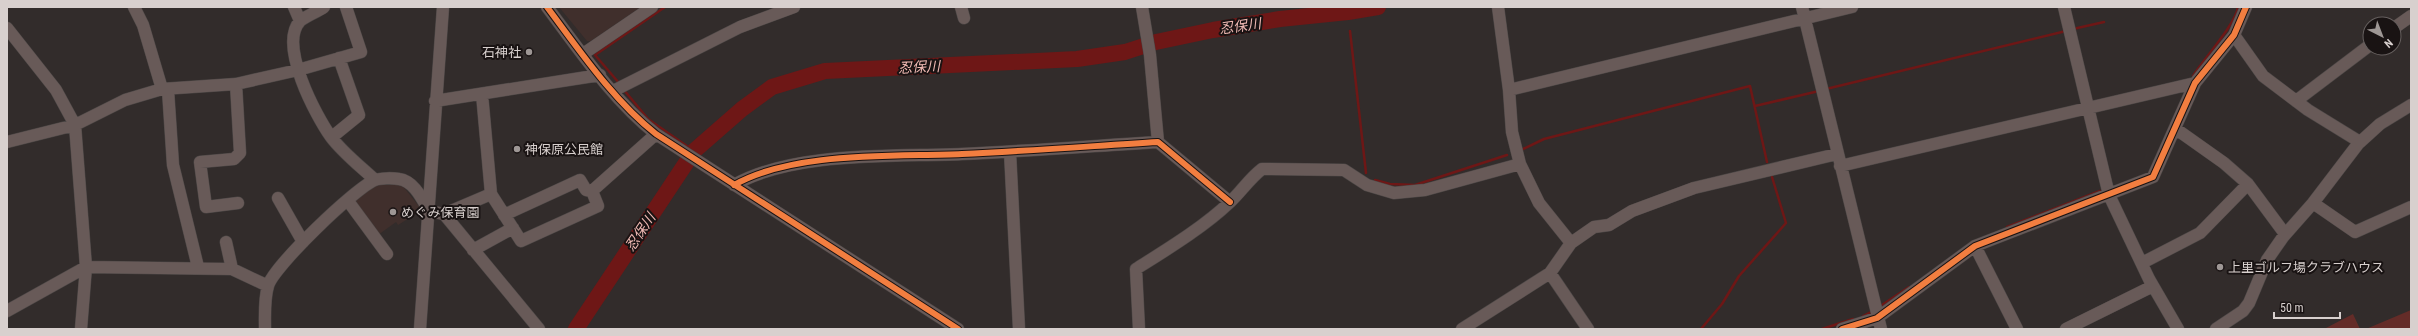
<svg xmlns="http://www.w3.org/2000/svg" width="2418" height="336" viewBox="0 0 2418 336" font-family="'Roboto Condensed','Noto Sans JP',sans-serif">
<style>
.built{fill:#402f2c}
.green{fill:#642c28}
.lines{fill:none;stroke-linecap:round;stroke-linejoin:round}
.stream{stroke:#6e1716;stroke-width:2.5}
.river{stroke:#6e1716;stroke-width:16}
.minor-casing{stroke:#4c4746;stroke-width:13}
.minor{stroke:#685a58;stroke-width:12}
.cycleway-casing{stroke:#191313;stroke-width:8}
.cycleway{stroke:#f27e40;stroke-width:6}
.poi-dot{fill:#9e9795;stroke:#191313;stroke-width:1.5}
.labels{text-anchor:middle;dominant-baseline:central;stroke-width:4;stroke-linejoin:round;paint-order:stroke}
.poi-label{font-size:13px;fill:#d8d0ce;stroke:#191313;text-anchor:start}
.water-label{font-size:14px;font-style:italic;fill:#efb9b3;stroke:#191313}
</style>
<rect width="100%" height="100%" fill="#322c2b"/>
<path class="built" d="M559,7H641L591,41H587Z
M372,185H402L422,210L398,225L396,222L378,235L351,201Z"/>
<path class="green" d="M2411,310V329H2366Z
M2353,314L2360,329H2324Z"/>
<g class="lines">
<path class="stream" d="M1348,12L1349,16
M2073,29L2104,22
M1350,31L1366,173
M2193,76C2203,60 2236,24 2238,7
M619,83L595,55L665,7
M1826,89L2066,31
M624,90L648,119L694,151
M1755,106L1819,91
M1523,149L1544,139L1750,86L1767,162
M1375,180L1390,184L1415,185L1507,155
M2007,227L2100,191
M1879,307L1909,287
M1863,316L1873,311
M1701,329L1722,304L1739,276L1786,223L1772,177
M1822,329L1853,319"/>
<path class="river" d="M576,329L694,151L742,109L772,87L825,71L1077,59L1125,52L1156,42L1213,30L1280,19L1348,12L1378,7"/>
<defs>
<path id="minor" d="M134,7L143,25L162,89
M294,7L300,21
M324,7C317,12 306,16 300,21C278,45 316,116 331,137C343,153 360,166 375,180
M547,7C580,51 613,100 656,134L958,329
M961,7L964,18
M1142,7L1150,55L1158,142
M1498,7L1509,90L1512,132L1520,164L1539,203L1571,243
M1802,7L1881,329
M2064,7L2109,195L2149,279L2178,329
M7,28L56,90L75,125L86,267L81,329
M2394,28L2411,16
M2234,35L2263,76L2308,110L2360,142
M583,54L652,7
M236,84L240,153L234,159L200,162L206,207L238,203
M168,90L173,165L198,267
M1509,90L1852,7
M613,91L740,27L794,7
M482,94L491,194
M435,101L600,75
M2296,101L2370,45
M2176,129L2224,163L2248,184L2285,234
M332,137L359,115L339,58
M7,142L75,125L125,100L162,89L236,84L298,70L361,52L346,7
M1010,152L1019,329
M1840,166L2195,83
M734,185C794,151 893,157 962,154C1028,151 1093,146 1158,142L1230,202
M278,198L303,242
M348,201L387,254
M2313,203L2355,232L2411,207
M444,214L491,194L521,241L598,206L592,191L656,134
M504,215L580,180L586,190L592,191
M226,242L232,269
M1975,246L2017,329
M473,250L513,228
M2142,263L2200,233L2248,184
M1550,273L1588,329
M7,311L86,267L232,269L268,286
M265,329C265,316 264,299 268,286C273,267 355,188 375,180C380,178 393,178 399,179C414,181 422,199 429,211L444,214L539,329
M420,329L443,7
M1139,329L1136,269C1166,250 1204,227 1230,202C1241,192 1249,179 1262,169L1344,170L1367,185L1394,193L1425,190L1520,164
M1462,329L1550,273L1571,243L1594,227L1609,225L1632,211L1694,188L1837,154
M1842,329L1877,318L1975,246L2153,177L2195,83L2234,35L2246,7
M2066,329L2153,286
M2216,329L2243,311L2249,303L2267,260L2283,237L2313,203L2358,144L2380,124L2411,105"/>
</defs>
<use href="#minor" class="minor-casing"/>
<use href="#minor" class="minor"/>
<defs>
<path id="cycleway" d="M547,7C580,51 613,100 656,134L958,329
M734,185C794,151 893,157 962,154C1028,151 1093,146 1158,142L1230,202
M1842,329L1877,318L1975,246L2153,177L2195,83L2234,35L2246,7"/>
</defs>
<use href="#cycleway" class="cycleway-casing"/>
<use href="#cycleway" class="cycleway"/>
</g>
<g class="poi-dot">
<circle cx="529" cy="52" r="4"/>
<circle cx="517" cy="149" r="4"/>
<circle cx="393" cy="212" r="4"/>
<circle cx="2220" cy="267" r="4"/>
</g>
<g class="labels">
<g class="poi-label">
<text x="521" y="52" text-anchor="end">石神社</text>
<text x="525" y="149">神保原公民館</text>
<text x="401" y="212">めぐみ保育園</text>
<text x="2228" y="267">上里ゴルフ場クラブハウス</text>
</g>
<g class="water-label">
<text transform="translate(1240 26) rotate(-8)">忍保川</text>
<text transform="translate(919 67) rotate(-3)">忍保川</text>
<text transform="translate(640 232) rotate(-56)">忍保川</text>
</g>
</g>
<rect width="2418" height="336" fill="none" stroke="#d8d0ce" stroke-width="16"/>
<g transform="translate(2382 36) rotate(138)"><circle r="19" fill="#191313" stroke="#655f5e"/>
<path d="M0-3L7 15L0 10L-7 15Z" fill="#9e9795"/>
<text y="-6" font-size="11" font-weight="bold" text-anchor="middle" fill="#d8d0ce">N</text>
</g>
<path d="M2274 312v6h66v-6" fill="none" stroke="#d8d0ce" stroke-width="2"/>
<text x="2280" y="312" font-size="12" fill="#d8d0ce" stroke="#191313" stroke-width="3" paint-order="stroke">50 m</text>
</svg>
